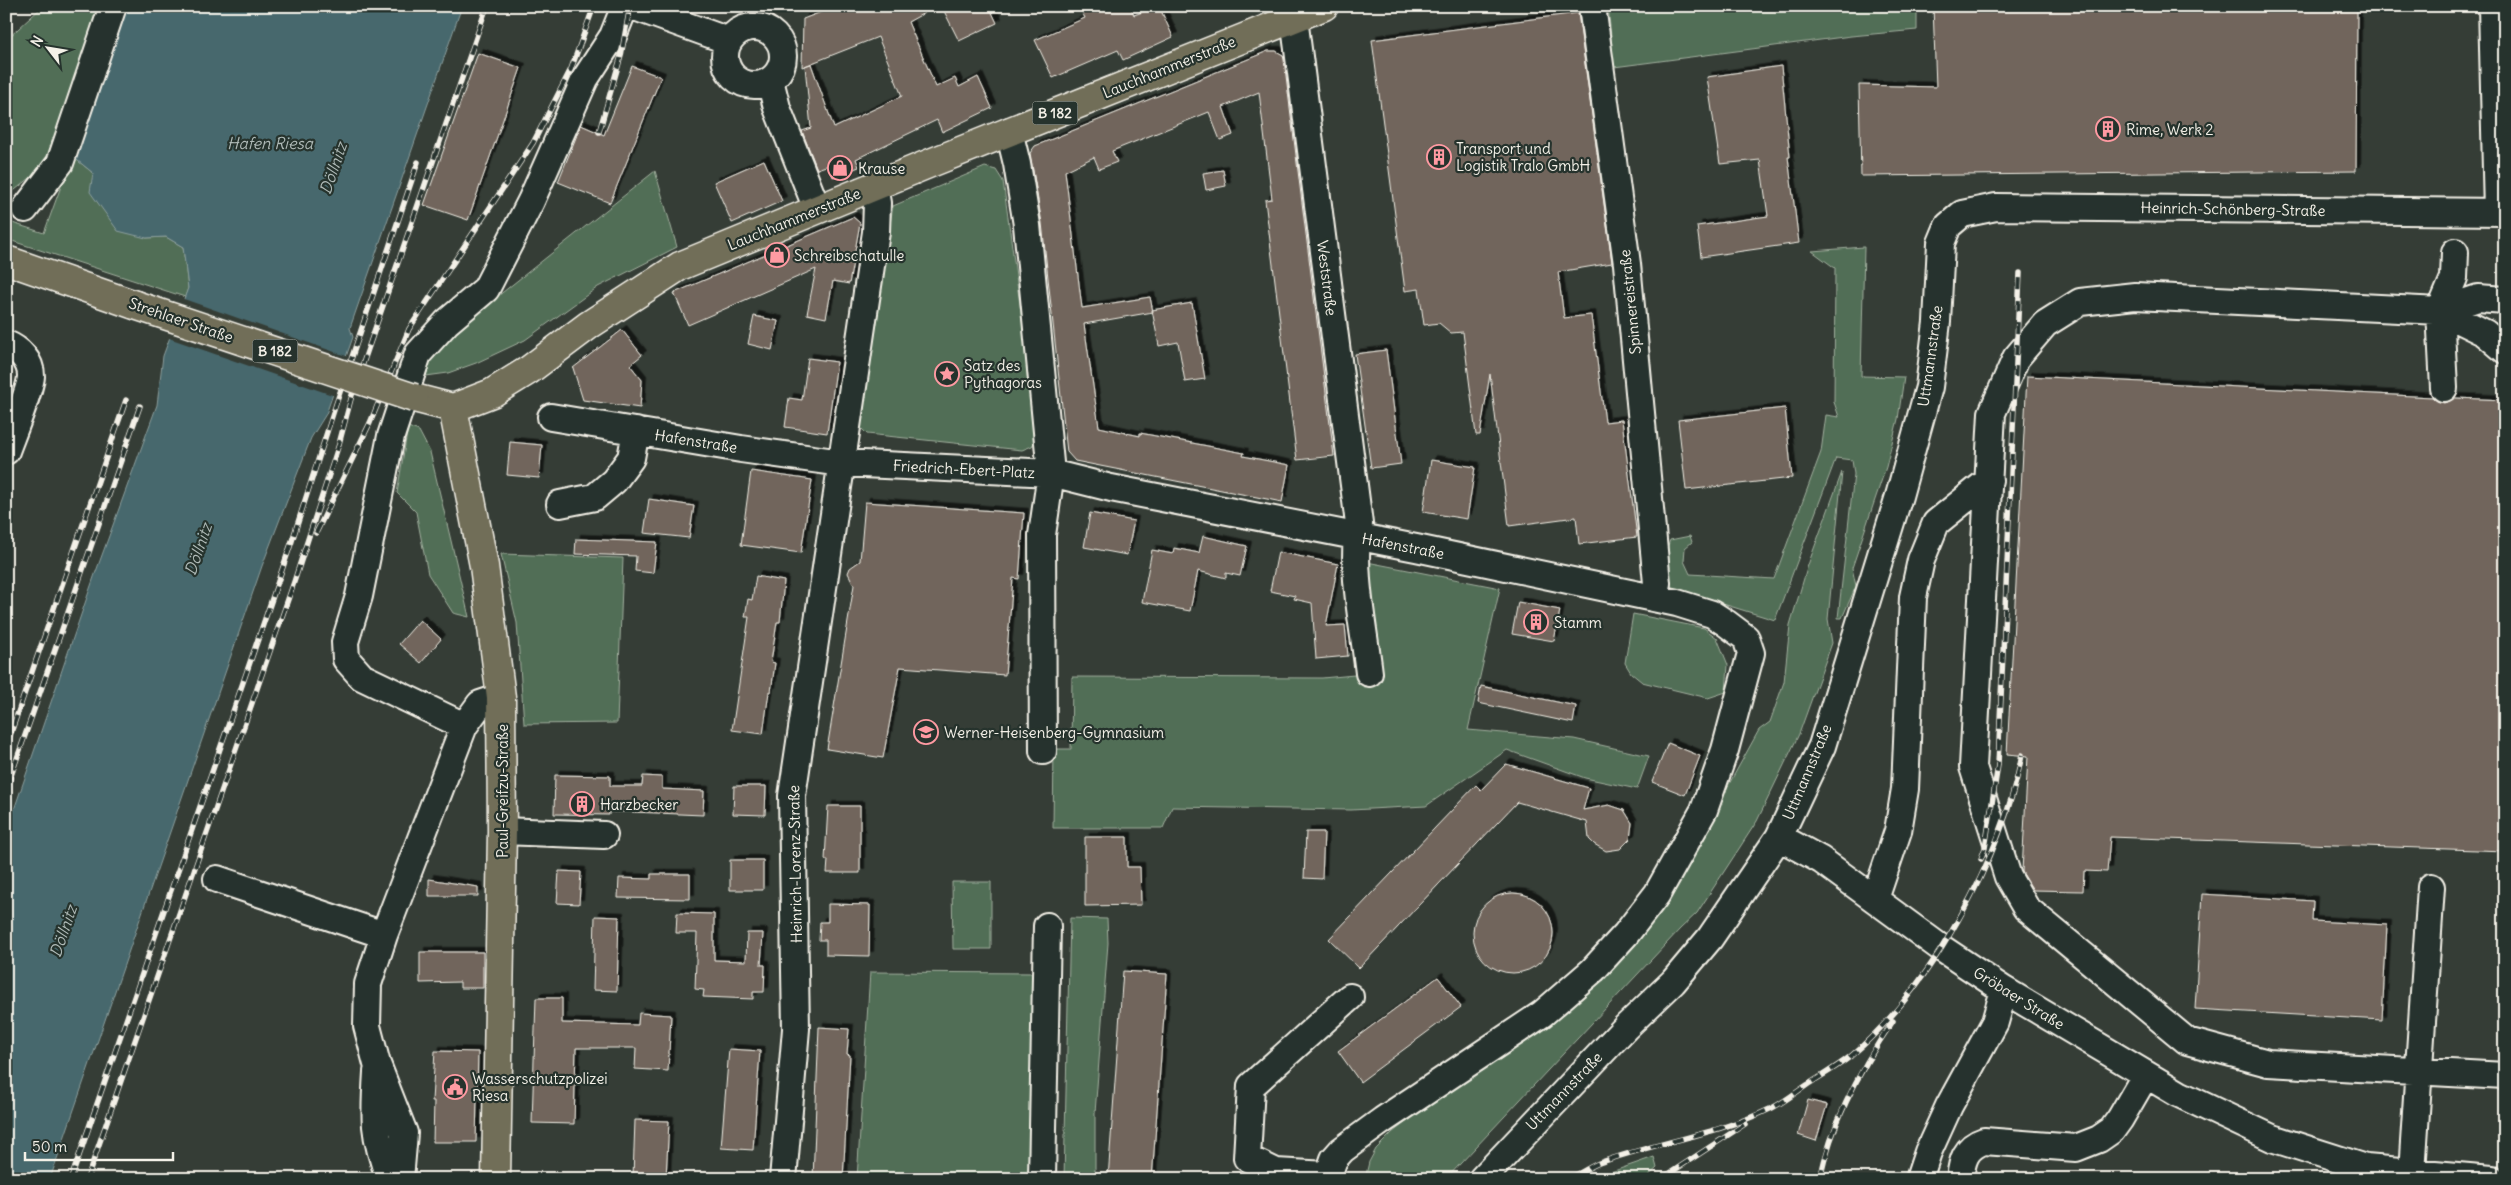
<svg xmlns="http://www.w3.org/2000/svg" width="2511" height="1185" viewBox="0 0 2511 1185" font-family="Delius,sans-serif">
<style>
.green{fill:#516e56;stroke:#a2b09f}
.water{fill:#47686d;stroke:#8c9f9e}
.pier{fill:#353d36}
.building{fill:#71655b;stroke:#f4f1e8;filter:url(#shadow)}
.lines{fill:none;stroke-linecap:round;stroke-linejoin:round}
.minor-casing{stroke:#f4f1e8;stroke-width:30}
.major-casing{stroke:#f4f1e8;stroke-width:31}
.minor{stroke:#26332d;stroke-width:26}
.major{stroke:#716e59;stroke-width:28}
.rail-casing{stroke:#f4f1e8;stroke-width:5.5}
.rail{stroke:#26332d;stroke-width:4;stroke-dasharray:11;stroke-linecap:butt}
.major-bridge-casing{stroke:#f4f1e8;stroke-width:31;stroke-linecap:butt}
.major-bridge{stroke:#716e59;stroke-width:28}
.labels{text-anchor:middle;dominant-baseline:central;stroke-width:4.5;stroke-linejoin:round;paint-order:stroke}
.shield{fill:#26332d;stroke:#b6b8b0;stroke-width:1}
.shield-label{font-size:14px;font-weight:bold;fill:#f4f1e8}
.street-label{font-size:15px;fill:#f4f1e8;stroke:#26332d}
.poi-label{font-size:15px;fill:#f4f1e8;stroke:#26332d;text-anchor:start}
.water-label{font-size:16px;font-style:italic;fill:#afbab7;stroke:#26332d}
</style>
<defs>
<filter id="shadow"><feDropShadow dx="4.5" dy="-4.5" stdDeviation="0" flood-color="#0009"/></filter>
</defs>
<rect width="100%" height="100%" fill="#353d36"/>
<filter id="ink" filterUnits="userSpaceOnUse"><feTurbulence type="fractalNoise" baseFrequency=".02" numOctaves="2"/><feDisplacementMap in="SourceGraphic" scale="10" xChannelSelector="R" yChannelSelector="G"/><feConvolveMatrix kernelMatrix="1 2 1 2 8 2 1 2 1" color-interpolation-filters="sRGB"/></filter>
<g filter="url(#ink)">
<path class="green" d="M43,6H106L53,160L6,197V40Z
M1608,6H1917V30L1851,36L1614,67Z
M72,156L93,173L146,238L166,237L183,247L188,288L185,297L6,239V221L44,233Z
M985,167L996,170L1003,181L1038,436L1032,446L1022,450L867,434L857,424L893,206Z
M655,171L677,247L598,287L525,340L476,363L448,373L426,376L427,365L444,339Z
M1864,247L1861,376L1904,377L1898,419L1886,467L1852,568L1856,586L1842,618H1838L1854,474L1852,460L1836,458L1775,620L1671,588C1661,572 1664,557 1670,540L1690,536L1692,542L1685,548L1684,561L1690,574L1774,579L1821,452L1826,415L1839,417L1834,402L1835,268L1812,251Z
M408,427L419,431L430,452L469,617L453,613L428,574L416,512L397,493Z
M1842,472L1828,619L1832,643L1799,734L1757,821L1697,913L1680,929L1446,1179H1365L1369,1162L1376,1149L1393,1132L1479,1067L1538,1026L1708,822L1759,730L1770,722L1784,682L1790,625L1808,565Z
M501,554L623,558L617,723L524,724L517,623Z
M1367,562L1500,588L1468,730L1574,739L1649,756L1637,789L1585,778L1507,750L1426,806L1351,810L1172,807L1163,828H1053L1054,749H1071L1072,677L1322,678L1376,673Z
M1633,614L1704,628L1717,638L1728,665L1726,692L1708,698L1642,682L1631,673L1625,663Z
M952,882H991V949H953Z
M1070,918L1107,919L1108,943L1095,1113V1179H1064Z
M870,972L1037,973L1034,1179H857Z
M1654,1157L1657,1168L1645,1179H1591Z"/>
<path class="water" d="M126,6H462L350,328L353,337L326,414L311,438L262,566L50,1179H6V833L94,577L157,405L163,356L188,288L183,247L166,237L146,238L118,231L90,192L93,173L72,156Z"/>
<path class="pier" d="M181,298L349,357L335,396L166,337Z"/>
<path class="building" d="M837,6H937L908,22L936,87L955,78L959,87L978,77L992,108L942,132L937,120L856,159L859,167L833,177L829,165L817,169L802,131L811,128L805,66L811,64L834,128L902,96L878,37L802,67L803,19Z
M954,6H989L997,23L959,41L944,11Z
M1091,6H1130L1134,15L1159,6L1173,37L1123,60L1118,50L1053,78L1035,40L1085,18L1081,10Z
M1933,6H2357L2356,171L1861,176L1859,85L1936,87Z
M1578,13L1612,263L1558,272L1564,318L1591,315L1605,422L1622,420L1637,537L1579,544L1576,517L1509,526L1490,374L1480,435H1476L1463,332L1451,333L1439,323L1424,325L1419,289L1405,291L1372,40Z
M1268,51H1276L1283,55L1284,60L1334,456L1297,460L1265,200L1272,199L1259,92L1223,107L1233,135L1220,140L1209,112L1112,151L1117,162L1099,169L1094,157L1065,171L1082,308L1150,297L1153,312L1084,324L1099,427L1140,436V433L1244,453L1243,456L1289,465L1282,502L1075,461L1067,452L1042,223L1030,153L1035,146Z
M478,53L521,68L468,220L424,205Z
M632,66L661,77L610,203L558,182L581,125L604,135Z
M1781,66L1790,157H1788L1799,243L1701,257L1697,226L1768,216L1760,160L1720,164L1707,77Z
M764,160L782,201L732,223L714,182Z
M1223,170L1226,186L1206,190L1203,173Z
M853,217L860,223L849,284L833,281L826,318L807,314L816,269L688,325L674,293Z
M1192,303L1205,379L1185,382L1178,342L1159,346L1152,310Z
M754,316L778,321L772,350L748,344Z
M622,330L642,355L630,365L642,380L640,408L583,400L573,368Z
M1386,350L1401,464L1371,468L1355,354Z
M808,358L837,362L827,433L785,427L789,398L802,400Z
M2027,376L2432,397L2437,401L2444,403L2455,398L2505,400V851L2110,837L2107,872L2084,871L2083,891L2033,890L2022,872L2028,756L2007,754Z
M1785,408L1792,478L1686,490L1678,420Z
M510,442L542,445L539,478L507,475Z
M1431,460L1475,467L1467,519L1423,512Z
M751,471L812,480L801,553L741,545Z
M649,499L694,506L689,538L644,533Z
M865,502L1024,513L1019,579L1013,578L1005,675L900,667L883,758L827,749L854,585L848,573L850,568L860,561Z
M1090,513L1134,521L1127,555L1084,547Z
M1203,536L1247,546L1240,576L1226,573V578L1198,571L1190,611L1142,602L1152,550L1173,554L1174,548L1199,553Z
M576,539L657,542L653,573L635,571L636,556L575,554Z
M1278,552L1338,564L1326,626L1345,625L1348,656L1316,659L1312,603L1294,599L1295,596L1270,591Z
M756,576L784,581L780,622H777L771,662L775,663L771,692H769L763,734L732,730L749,617H745L748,599L752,600Z
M1518,602L1560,610L1554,641L1512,634Z
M420,620L441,639L421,663L399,644Z
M1481,686L1576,706L1573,723L1478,703Z
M1668,743L1700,756L1685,795L1652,782Z
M1506,764L1589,788L1583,810L1609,805L1624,810L1632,823L1630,839L1620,849L1606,851L1594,844L1589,839L1587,822L1517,802L1359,968L1329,939L1476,785L1481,790Z
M555,775L610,776V786H642L643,776L662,777V789L704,791L703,815L632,812H609V815L554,814Z
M734,786H766L765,815L733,814Z
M828,806H860V873H827L828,860H825Z
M1306,832H1324L1322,879L1304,878Z
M1085,837H1127V867H1140L1141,905L1085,906Z
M730,860H763V890H730Z
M559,871L581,872L579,904L557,903Z
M651,874H690V899L618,898L619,878L651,879Z
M429,879L478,887V896H429Z
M1473 933a40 40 0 1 1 80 0a40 40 0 1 1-80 0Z
M2202,894L2313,901L2312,921L2387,925L2382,1020L2195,1009Z
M828,904L870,905L869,956L826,955V940H819L820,922H828Z
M677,913L714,914V960L746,961L747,933H763L761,965H765L764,992H753V999L703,997L704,990L695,989L697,933H676Z
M595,916L619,917L617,991L593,990Z
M420,952H483V988H460V982L420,983Z
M1123,971L1167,974L1152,1179H1108Z
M1438,977L1461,1007L1360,1082L1338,1051Z
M536,998H562V1023L638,1025L639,1013L671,1015L668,1071L635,1069L636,1048H576L574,1124L532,1123Z
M819,1027L849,1029L847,1054L850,1055L843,1179H813Z
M729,1049L760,1051L753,1150L721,1148Z
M435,1051L478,1052L476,1142H433L434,1101H432Z
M1808,1100L1827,1105L1816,1141L1798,1135Z
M635,1120L669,1121L666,1178L633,1177Z"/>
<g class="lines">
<defs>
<path id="minor" d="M632,6L729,41
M1592,6L1627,264L1657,583L1654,598
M2492,6L2497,212
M1294,18L1359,524C1350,567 1364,629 1369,673
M725 56a29 29 0 1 1 58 0a29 29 0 1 1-58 0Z
M770,80L777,108L817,209
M1009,131L1017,164L1027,225L1051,473L1042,535L1043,751
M25,209L60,163L113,6
M2505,300L2478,298L2440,311L2135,296L2080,302L2045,324L2016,358L1992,413L1973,767L2008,877L2026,908L2187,1041L2268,1063L2505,1076
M2440,311L2485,333L2505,350
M6,344C19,349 31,361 31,376C31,388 11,437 6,451
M2444,388L2440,311L2454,278L2455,252
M551,417L741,449L842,463L1051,473L1111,488L1416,548L1677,603L1712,614L1726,623L1746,638L1751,653L1725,750L1704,810L1657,894L1626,934L1593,970L1542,1014L1383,1120L1342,1150L1334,1159L1327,1179
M560,504L595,497L614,481L631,458L636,431
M464,726L362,677L346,659L345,642L359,596L391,436L418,354L447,322L486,289L531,201L585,79L613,36L625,6
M502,831L604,835
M1779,837L1821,860L1941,948L2004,990L2179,1094L2272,1138L2366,1168L2492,1179
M217,879L384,935
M1875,899L1898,831L1905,789L1913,597L1921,560L1936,523L1989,480
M377,1072C374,1118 373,1135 390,1179
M2412,1172L2431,887
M1327,1175L1276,1172L1247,1158L1251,1086L1350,997
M400,1179L404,1133L377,1064L367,1026L368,984L384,935L464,726L480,704L501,697
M783,1179L796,1029L792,796L876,232L877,203L874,186
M1042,1179L1047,926
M1482,1179L1626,1027L1673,982L1710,938L1779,837L1822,746L1899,496L1929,387L1937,322L1941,243L1948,226L1962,214L1996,207L2505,212
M1919,1179L1928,1152L1949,1106L1995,1022L2004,990
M1960,1179C1962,1161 1965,1147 1984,1141L2076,1148L2099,1139L2112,1130L2120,1119L2145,1076"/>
<path id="major" d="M6,260L135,305
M414,398L453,408
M453,408L492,393L529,370L589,325L680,266L933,162L1324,6
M453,408L484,566L501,697L502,831L496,1179"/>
</defs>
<use href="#minor" class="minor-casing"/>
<use href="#major" class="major-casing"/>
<use href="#minor" class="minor"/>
<use href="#major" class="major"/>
<defs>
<path id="rail" d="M599,132L621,56L630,6
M316,533L370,423L409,329L533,143L571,69L594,6
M6,747L126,400
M6,790L140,406
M1981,859L1985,848L1998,765L2020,273
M71,1179L292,541L336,404L418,162
M87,1179L294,582L339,444L352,395L487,6
M1569,1179C1579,1174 1589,1167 1599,1163C1656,1142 1717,1135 1772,1108C1784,1102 1795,1093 1807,1085C1821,1076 1837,1067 1851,1056C1931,988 2002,858 2022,755
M1661,1179L1745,1124
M1820,1179C1832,1122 1860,1069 1893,1021"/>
</defs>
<use href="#rail" class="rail-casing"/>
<use href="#rail" class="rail"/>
<defs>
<path id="major-bridge" d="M135,305L414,398"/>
</defs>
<use href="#major-bridge" class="major-bridge-casing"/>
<use href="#major-bridge" class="major-bridge"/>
</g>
</g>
<defs>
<symbol id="building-ring" viewBox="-11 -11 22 22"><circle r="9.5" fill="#26332d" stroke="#ff9aa2" stroke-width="1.5"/><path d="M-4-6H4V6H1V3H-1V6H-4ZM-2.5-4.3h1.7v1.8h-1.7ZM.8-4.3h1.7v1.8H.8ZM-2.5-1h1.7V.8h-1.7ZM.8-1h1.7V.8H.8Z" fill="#ff9aa2"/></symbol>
<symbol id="shop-ring" viewBox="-11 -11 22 22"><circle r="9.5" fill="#26332d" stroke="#ff9aa2" stroke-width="1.5"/><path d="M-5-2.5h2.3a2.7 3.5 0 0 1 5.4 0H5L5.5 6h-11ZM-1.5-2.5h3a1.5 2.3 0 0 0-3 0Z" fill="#ff9aa2"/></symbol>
<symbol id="sight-ring" viewBox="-11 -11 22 22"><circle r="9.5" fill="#26332d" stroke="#ff9aa2" stroke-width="1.5"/><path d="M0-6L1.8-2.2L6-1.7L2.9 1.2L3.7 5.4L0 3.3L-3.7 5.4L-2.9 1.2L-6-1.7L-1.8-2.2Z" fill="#ff9aa2"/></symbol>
<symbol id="school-ring" viewBox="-11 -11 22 22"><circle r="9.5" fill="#26332d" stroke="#ff9aa2" stroke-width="1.5"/><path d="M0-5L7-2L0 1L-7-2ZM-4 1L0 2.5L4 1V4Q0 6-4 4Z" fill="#ff9aa2"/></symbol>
<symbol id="civic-ring" viewBox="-11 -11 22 22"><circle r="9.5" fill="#26332d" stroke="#ff9aa2" stroke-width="1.5"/><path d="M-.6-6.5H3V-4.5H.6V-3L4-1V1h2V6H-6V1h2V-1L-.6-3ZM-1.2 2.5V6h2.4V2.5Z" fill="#ff9aa2"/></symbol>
</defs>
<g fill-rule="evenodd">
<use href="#building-ring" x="2094" y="115" width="28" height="28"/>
<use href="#building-ring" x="1425" y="143" width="28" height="28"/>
<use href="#shop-ring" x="826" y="154" width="28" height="28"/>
<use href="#shop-ring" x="763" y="241" width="28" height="28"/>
<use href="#sight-ring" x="933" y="360" width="28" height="28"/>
<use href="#building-ring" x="1522" y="608" width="28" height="28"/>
<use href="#school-ring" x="912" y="718" width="28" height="28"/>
<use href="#building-ring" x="568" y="790" width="28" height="28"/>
<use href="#civic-ring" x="441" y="1073" width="28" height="28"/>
</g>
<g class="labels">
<g class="shield">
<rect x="1032.5" y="101.5" width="45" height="23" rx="4"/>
<rect x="252.5" y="339.5" width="45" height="23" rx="4"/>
</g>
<g class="shield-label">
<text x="1055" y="113">B 182</text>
<text x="275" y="351">B 182</text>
</g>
<g class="street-label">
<text transform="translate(1169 67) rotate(-22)">Lauchhammerstraße</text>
<text transform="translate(2233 209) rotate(1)">Heinrich-Schönberg-Straße</text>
<text transform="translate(794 219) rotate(-22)">Lauchhammerstraße</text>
<text transform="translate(1327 278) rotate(83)">Weststraße</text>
<text transform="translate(1630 302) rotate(-96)">Spinnereistraße</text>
<text transform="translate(181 320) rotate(19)">Strehlaer Straße</text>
<text transform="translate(1930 356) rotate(-82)">Uttmannstraße</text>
<text transform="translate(696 441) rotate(9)">Hafenstraße</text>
<text transform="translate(964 469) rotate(3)">Friedrich-Ebert-Platz</text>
<text transform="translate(1403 546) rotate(11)">Hafenstraße</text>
<text transform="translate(1807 772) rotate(-67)">Uttmannstraße</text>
<text transform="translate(502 791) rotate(-90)">Paul-Greifzu-Straße</text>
<text transform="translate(795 864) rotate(-91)">Heinrich-Lorenz-Straße</text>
<text transform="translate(2019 998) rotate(32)">Gröbaer Straße</text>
<text transform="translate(1564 1091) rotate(-46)">Uttmannstraße</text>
</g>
<g class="poi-label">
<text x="2126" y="129">Rime, Werk 2</text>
<text x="1456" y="148">Transport und<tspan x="1456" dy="17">Logistik Tralo GmbH</tspan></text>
<text x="858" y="168">Krause</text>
<text x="794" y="255">Schreibschatulle</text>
<text x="964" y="365">Satz des<tspan x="964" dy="17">Pythagoras</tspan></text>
<text x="1554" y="622">Stamm</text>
<text x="944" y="732">Werner-Heisenberg-Gymnasium</text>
<text x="600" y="804">Harzbecker</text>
<text x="472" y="1078">Wasserschutzpolizei<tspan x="472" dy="17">Riesa</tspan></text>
</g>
<g class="water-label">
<text x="270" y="143">Hafen Riesa</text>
<text transform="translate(333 168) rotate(-71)">Döllnitz</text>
<text transform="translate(198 549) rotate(-71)">Döllnitz</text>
<text transform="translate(63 931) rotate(-71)">Döllnitz</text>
</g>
</g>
<rect width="2511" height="1185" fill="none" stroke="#26332d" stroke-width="25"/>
<rect x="12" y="12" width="2486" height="1160" fill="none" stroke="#f4f1e8" stroke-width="2" filter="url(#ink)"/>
<g transform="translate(48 48) rotate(301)" stroke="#26332d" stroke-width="4" paint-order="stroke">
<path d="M0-4L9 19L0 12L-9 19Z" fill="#f4f1e8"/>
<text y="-8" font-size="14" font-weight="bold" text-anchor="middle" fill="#f4f1e8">N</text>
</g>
<path d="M25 1152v8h148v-8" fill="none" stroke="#f4f1e8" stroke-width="2.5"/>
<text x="32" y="1152" font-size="15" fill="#f4f1e8" stroke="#26332d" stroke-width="4" paint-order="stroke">50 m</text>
</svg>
